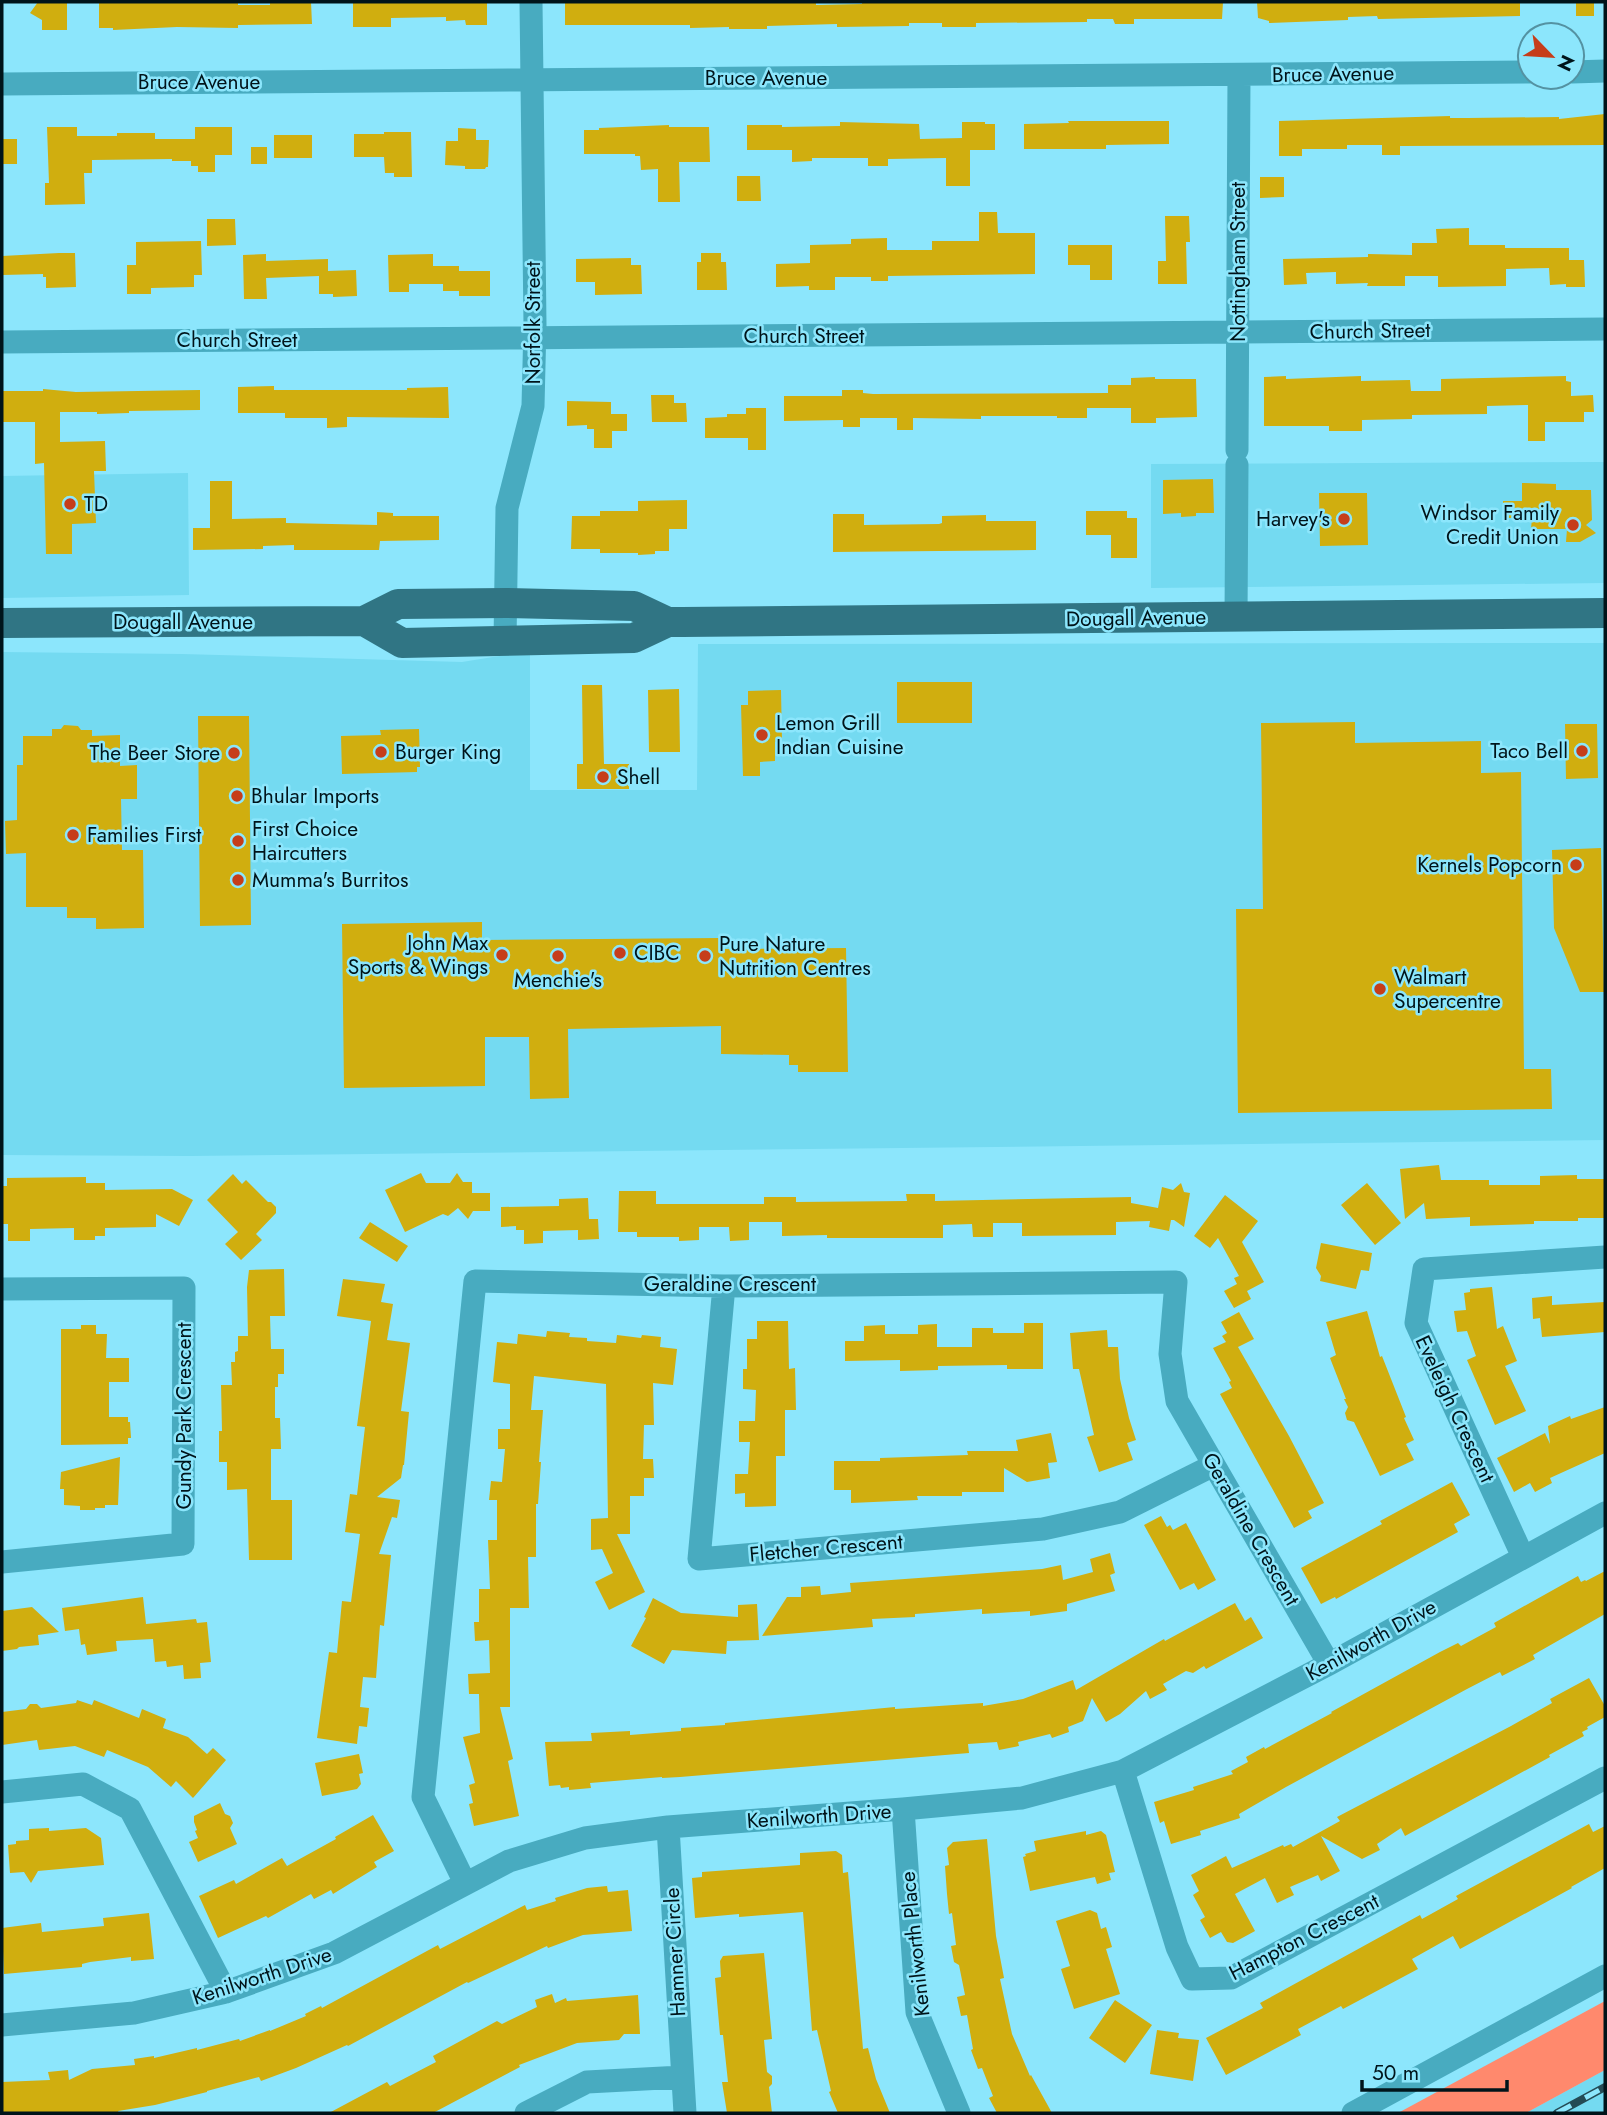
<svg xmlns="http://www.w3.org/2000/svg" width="1607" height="2115" viewBox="0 0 1607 2115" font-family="Jost,sans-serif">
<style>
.built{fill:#74daf1}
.green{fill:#ff896d}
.building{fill:#d0ae0f}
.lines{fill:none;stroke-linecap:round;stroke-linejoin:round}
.minor{stroke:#48abc0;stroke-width:23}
.major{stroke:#307584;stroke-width:30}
.rail-casing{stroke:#244b55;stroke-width:8}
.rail{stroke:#8ce6fc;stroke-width:5;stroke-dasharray:16;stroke-linecap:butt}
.poi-dot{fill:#c63d1a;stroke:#8ce6fc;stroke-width:2.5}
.labels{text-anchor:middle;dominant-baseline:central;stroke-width:5;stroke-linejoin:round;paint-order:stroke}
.street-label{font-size:21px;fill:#00141a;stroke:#8ce6fc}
.poi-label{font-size:21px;fill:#00141a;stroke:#8ce6fc;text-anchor:start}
</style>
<rect width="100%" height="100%" fill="#8ce6fc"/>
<path class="built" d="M1605,462V583L1151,588V464Z
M188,473L189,595L2,598V476Z
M1605,643V1140L190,1156L2,1155V652L182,654L462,662L530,651V790H697L698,644Z
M1605,2070V2113H1526Z"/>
<path class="green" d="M1605,2001V2070L1526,2113H1398Z"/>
<path class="building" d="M38,2H67V30H42V20L30,13Z
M194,2L238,3V5H270V2H311L312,24L238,25V28L177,27L113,30V28H99V3Z
M353,2H487V25H466L465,20L446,21V17L391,18V27H353Z
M565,2H816V5L862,4V2H1223L1222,19H1134V24H1115L1113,19H1087V22L976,23V27H942V23H909V26L837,27V24L767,26V29H729V27L690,28V25H565Z
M1257,2H1520V16L1378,19L1377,16L1348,17V20L1269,23V21L1258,18Z
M1576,2H1594V16H1576Z
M1605,114V145L1400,146V155H1382V145H1347V149H1302V156H1279V121L1450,116V118H1468L1559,117V119Z
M1068,121H1169V144L1106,145V149H1024V124L1069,123Z
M840,122L919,124L920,139L962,138V122H985V124H995V150H970V186H946V158L888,159V166H868V158H812V161L792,162V150H747V125H782V127L840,126Z
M669,125V127H709L710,162H679L680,202H658V169L641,170L640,156H635V154H584V130H599V128Z
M47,127H77V136H117V133H155V139H195V127H232V155H215V172H198V166H191V161H172V159L92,160V173H84L85,204L45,205V183H49Z
M458,128L476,129V140H489L488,167H486L485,169H465V166L445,165L446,141H458Z
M384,132H411L412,177H394V173H385L384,157H354V134H384Z
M274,135H312V158H274Z
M2,139H17V164H2Z
M251,147H267V164H251Z
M737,176H760L761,201H737Z
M1260,177H1284V197L1260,198Z
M979,212H997L998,233H1035V274L888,276V281H871V277H835V290H809V286L776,287V264L810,263V245L851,244V239L887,238V250H932V241H979Z
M1165,216H1189L1190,242H1186L1187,284H1158V261H1166Z
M207,219H235L236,245L207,246Z
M1469,228V245H1505V248H1569V260H1584L1585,287H1566V284L1550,285L1549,268L1506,269V286L1438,287V276H1405V286H1367L1368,283L1336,284V272L1306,273L1307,284L1284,285L1283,259L1368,257V254L1412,255V243H1437L1436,229Z
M201,241L202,275H194V287L151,288V294H127V265H136V242Z
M1068,245H1112V280H1090V265H1068Z
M59,253H75L76,287L46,288V277H43V274L2,275V256Z
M701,253H721V262H726L727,290H697V262H701Z
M266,254V261L328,259V271L356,270L357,296L333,297V294H319V276L266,278L267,299H244L243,255Z
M433,254V266H459V271H490V296H459V291H443V284H409V292H389L388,255Z
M631,258V265H641L642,294L595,295V282H576V259Z
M1286,376V379L1361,376V381L1410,380L1411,391H1441V379L1566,376V381L1571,382V396L1593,395L1594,412H1584V422H1545V441H1528V405L1487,406V414L1412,415V419L1362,420V431H1329V426H1264V377Z
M1155,377V379H1196L1197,417L1156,418V423H1131V408H1087V418H1057V416H981V419L913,418V430H897V418H860V427H843V420L784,421V396H842V390H863V393L873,394L1108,393V385H1131V378Z
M274,386V390H407V388L448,387L449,418L347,417V427L327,428V418H285V413H238V387Z
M43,389L76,392L200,390V410L129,411V413L97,414V412H60V442L105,441L106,471H94L96,523L72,524V554H46L44,463L35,464V422H2V391H43Z
M651,395H674V403H686L687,422H652Z
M567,401L611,402V414H627V431H612V448H594V429H587V425L567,426Z
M746,408H766V450H748V438H705V418L727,417V414H746Z
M1213,479L1214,513H1196V516L1181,517V513L1163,514V480Z
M210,481H232V519L286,518V523L377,525V512L393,513V516H439V540L380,541L379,550H294V545L263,546V549L193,550V528H210Z
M1522,483L1556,484V490H1591L1592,520L1586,525L1596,533L1580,542H1566L1567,529H1531L1532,518H1503V501H1522Z
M1319,493H1367L1368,545L1320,546Z
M687,500V529H669V551H655V554L638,555V553H600V549H571L572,516H600V511H638V501Z
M1086,511H1127V518H1137V558H1111V535H1086Z
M833,514H864V525L939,524L942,523V516L986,515V521H1036V550L833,552Z
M897,682H972V723H897Z
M582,685H602L604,764H629V789H577V764H583Z
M679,689L680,752H649L648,690Z
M781,690L782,741L775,742V761L760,762V776H743L741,705H748V691Z
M198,716H249L251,925L200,926Z
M1355,722V743L1481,741V773L1521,772L1524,1069H1551L1552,1109L1238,1113L1236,909H1263L1261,723Z
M1565,724H1597L1598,778L1566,779Z
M64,725L78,726L81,730H92V736L120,735V766L137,765V799H121L122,850H143L144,928L96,929V918H67V907H26V853L6,854L5,821L17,820V765H23V736H52V729H61Z
M419,729L420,767H417V772L342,774L341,736L381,735L380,730Z
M1601,848L1604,992H1580L1554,928L1552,850Z
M482,922V940L719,938V949L846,948L848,1072H798V1065H789V1055L721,1054V1026L568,1029L569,1098L530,1099L529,1037H485V1086L344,1088L342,924Z
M1439,1165L1441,1180H1489V1185H1540V1176L1577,1175V1179H1605V1218H1578V1221H1534V1224L1470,1226V1217L1426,1219L1424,1203L1405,1219L1400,1169Z
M421,1173L426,1183H450L457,1173L463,1182H472V1193H490V1211H473L468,1219L458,1208L448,1216L443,1214L405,1232L385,1190Z
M233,1174L242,1184L246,1180L268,1202H271L276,1207V1213L256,1234L262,1240L241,1260L225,1244L238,1232L207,1200Z
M86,1177V1183H105V1190L172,1189L193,1200L179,1226L156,1214V1227L105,1228V1236H95V1240H74V1228L30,1229V1241H8V1224H2V1186H7V1178Z
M1181,1183L1184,1192L1190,1193L1184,1227L1174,1220H1171L1169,1231L1149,1227L1150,1221L1116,1222V1235L1022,1236V1223H993V1237H973L972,1224L943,1225V1238H827V1235L782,1236V1222H749V1240L730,1241L729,1227H699V1240L679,1241V1237H637V1232H618L619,1191H656V1204H764V1197H796V1202L907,1201L906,1194H935V1201L1131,1197V1203L1158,1208L1162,1187L1173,1190Z
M1367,1183L1401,1223L1375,1245L1341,1205Z
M1225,1195L1258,1221L1242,1242L1264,1282L1247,1291L1251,1299L1234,1308L1224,1291L1237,1284L1234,1278L1239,1276L1218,1238L1210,1248L1194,1236Z
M588,1198L589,1219H598L599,1239L578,1240V1230L543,1231V1243L524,1244V1230H516V1226L501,1227V1207L559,1206V1199Z
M370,1222L408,1246L397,1262L359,1238Z
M1321,1243L1372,1253L1369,1271L1361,1270L1356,1289L1320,1281L1321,1276L1316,1268Z
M284,1269L285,1316H270L271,1349H284V1374H278V1387H275V1418H280L281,1449H271V1500H292V1560H249L247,1489L227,1490V1462H219V1431H222L221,1385H232L231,1362H235V1352L238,1351V1336H248L247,1287L249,1270Z
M343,1279L385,1284L381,1302L393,1304L387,1340L410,1343L401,1411L409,1412L404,1465H403L401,1478L377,1497L400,1500L397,1518L392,1517L379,1554L391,1555L384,1626L380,1625L376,1678L363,1677L360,1707L369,1708L367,1727L359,1726L357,1744L317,1738L329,1652L337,1653L342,1601L351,1602L360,1534L345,1532L350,1494L357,1495L365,1427L357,1426L371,1321L337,1316Z
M1492,1287L1497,1329L1503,1326L1517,1361L1505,1366L1526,1411L1495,1425L1467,1360L1476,1356L1467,1331L1457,1332L1454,1311L1466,1310L1464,1293L1470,1292V1289Z
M1552,1296V1305L1605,1302V1332L1542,1337L1540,1318L1533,1319L1532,1298Z
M1367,1311L1380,1357L1382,1356L1406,1417L1404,1418L1414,1440L1406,1444L1414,1460L1380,1476L1354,1422L1347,1420L1345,1413L1348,1407L1344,1399H1346L1330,1358L1336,1355L1326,1322Z
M1239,1312L1254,1339L1238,1347L1289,1436L1324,1503L1308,1511L1312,1518L1294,1528L1220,1394L1232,1388L1229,1382L1231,1381L1213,1348L1226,1342L1222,1336L1227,1333L1221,1322Z
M757,1321H788L789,1369L795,1368L796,1410H785V1456H776V1506L745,1507V1493L735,1494V1474H748L750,1442H739V1421H755L756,1390L743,1389V1369H747V1339H757Z
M1024,1323H1043V1369H1007V1365L938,1366V1370L900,1371V1360L845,1361V1341H864V1326L885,1325V1334H918V1325L937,1324V1347H972V1328H993V1333H1024Z
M81,1325H96V1334H107L106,1358H129V1382H109V1417H128V1422H130L131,1438H128V1444L61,1445V1329H81Z
M1107,1330L1108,1347H1118L1120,1379L1129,1418L1136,1440L1127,1443L1133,1460L1099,1472L1087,1437L1094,1435L1079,1369H1073L1070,1333Z
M547,1331L570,1333L569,1337L587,1338V1341L616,1343L617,1335L641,1338L642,1335L661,1337L660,1347L677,1349L673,1385L653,1383L654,1425H644L643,1459H653L654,1478H644V1496H630V1534H617L645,1592L609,1610L595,1582L613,1573L602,1549L591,1550V1519L608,1518L606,1384L534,1376L531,1410H543L539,1462H541L538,1504H536V1557H528L529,1608H510V1707H500L513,1759L508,1761L519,1816L474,1826L469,1804L473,1803L469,1785L475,1783L463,1737L480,1733L479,1694H469L468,1674L490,1673L489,1640L475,1641L474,1622H479V1589H490L488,1540H497V1500H489L491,1481L502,1482L505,1449H498V1429H510V1384L493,1382L497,1342L517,1344L518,1334L546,1337Z
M1605,1407V1453L1550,1478L1552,1483L1535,1492L1530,1483L1514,1492L1497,1458L1545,1433L1550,1444L1548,1426L1570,1416L1571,1419Z
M1051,1433L1057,1462L1048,1463L1050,1478L1027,1482L1004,1468V1492H962V1496H917L918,1500L851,1503V1490H834V1461H880V1458L968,1455L967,1451H1018L1016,1440Z
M120,1457L118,1505H105V1508H95V1510H80V1506L64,1505V1489H60L61,1472Z
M1452,1482L1470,1515L1454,1524L1458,1532L1336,1599L1335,1597L1321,1604L1301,1568L1382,1524L1380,1521Z
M1161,1516L1167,1527L1170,1525L1173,1530L1186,1523L1216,1580L1198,1590L1194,1583L1180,1590L1144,1525Z
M1110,1553L1115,1573L1110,1575L1115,1591L1067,1604V1611L1030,1616V1611L982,1614V1609L915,1614V1617L872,1619L873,1627L762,1636L787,1597H801V1587L820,1586L821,1595L851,1592L850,1583L1042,1569L1061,1565L1063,1580L1093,1572L1090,1559Z
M1605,1571V1614L1533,1655L1535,1659L1502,1676L1500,1672L1467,1689L1286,1787L1239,1814L1240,1818L1200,1831L1201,1835L1171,1844L1164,1821L1160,1823L1154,1802L1194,1790L1193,1787L1233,1774L1231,1771L1248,1762L1246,1757L1264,1747L1265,1749L1332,1713L1331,1712L1440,1652L1458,1643L1461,1646L1496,1627L1494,1623L1578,1576L1581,1582L1585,1580L1586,1581Z
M143,1597L146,1624L196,1619L197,1623L207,1622L211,1662L200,1663L201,1678L184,1679L183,1665L167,1667L166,1661L155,1662L153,1639L116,1641L117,1651L87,1655L85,1644L81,1645L79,1629L65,1631L62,1608Z
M653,1598L681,1613L738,1617V1605L757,1604L759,1640L727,1641L726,1654L672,1650L664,1664L631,1646L646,1618L644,1617Z
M1235,1603L1245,1621L1251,1617L1263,1638L1206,1669L1204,1666L1193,1673L1186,1671L1163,1684L1167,1690L1150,1699L1146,1691L1120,1714L1106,1722L1092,1698L1083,1721L1068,1727L1069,1732L1052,1738L1050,1734L1018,1742L1019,1746L999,1750L997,1742L968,1744L969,1753L680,1777L662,1778V1777L590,1783L591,1788L569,1790V1787L561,1788L560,1785L549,1786L545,1742L592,1741L591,1733L630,1731V1735L681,1731V1728L725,1725V1723L895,1707V1709L983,1703V1706L1023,1699L1073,1680L1076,1690L1164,1639L1165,1641Z
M32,1607L59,1632L38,1635L39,1645L19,1647L17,1649L2,1651V1611Z
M1589,1678L1605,1706V1717L1587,1727L1588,1729L1582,1732L1584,1736L1549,1755L1550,1757L1405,1836L1401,1828L1377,1844L1380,1850L1362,1859L1321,1836L1340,1871L1321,1881L1318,1875L1290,1887L1294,1895L1277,1903L1265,1878L1235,1894L1255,1931L1233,1943L1227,1942L1221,1932L1210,1938L1200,1920L1205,1917L1193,1895L1199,1891L1191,1875L1226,1856L1232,1868L1283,1845L1284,1847L1291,1844L1293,1847L1340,1821L1337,1817L1511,1726L1552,1703L1550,1699Z
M77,1700L92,1705L94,1700L139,1718L142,1709L166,1719L163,1728L188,1737L207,1754L213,1748L226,1760L193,1798L176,1781L171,1787L148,1767L107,1750L104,1757L75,1746L39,1750L37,1740L2,1745V1712L26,1709L30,1704H37L41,1708L76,1703Z
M359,1754L363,1773L359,1774L361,1784L357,1789L322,1796L315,1763Z
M220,1803L225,1814L230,1816L233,1823L230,1828L237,1844L198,1862L189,1842L198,1838L195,1831L197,1830L194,1822V1816Z
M373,1815L394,1851L374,1862L377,1867L333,1894L331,1890L314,1899L311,1894L268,1918L266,1916L218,1938L199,1896L234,1880L236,1884L282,1858L287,1866L336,1839L335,1837Z
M1589,1824L1593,1832L1605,1826V1868L1571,1887L1572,1888L1460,1949L1453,1936L1412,1959L1418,1969L1343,2009L1341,2006L1298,2029L1301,2035L1226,2075L1206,2038L1263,2008L1260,2003L1420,1915L1422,1919L1458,1899L1456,1896Z
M49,1828V1831L86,1828L101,1838L104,1865L38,1871L31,1883L24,1872L10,1873L8,1845L16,1844V1841L29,1840V1829Z
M1086,1831V1835L1101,1831L1106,1835L1115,1872L1109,1873L1111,1880L1097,1884L1095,1877L1030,1891L1023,1857L1026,1856L1025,1854L1036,1851L1034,1841Z
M987,1839L996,1936L1004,1978L1000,1979L1012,2034L1030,2076L1031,2075L1052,2113H997L989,2098L993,2096L982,2068L978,2069L971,2050L973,2049L967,2015L961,2016L957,1997L965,1995L959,1965L954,1962L951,1946L956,1945L952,1913L949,1914L947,1894L945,1866L949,1865L947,1848L953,1842Z
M836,1851L842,1855L843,1873L848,1872L863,2049L868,2048L876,2079L890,2113H838L829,2092L831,2091L817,2030L812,2031L803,1912L739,1917V1914L695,1918L692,1878L702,1877V1872L800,1865V1853Z
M607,1886L608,1892L628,1890L632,1931L583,1935L548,1948L547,1946L468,1983L467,1982L348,2046L347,2045L296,2068L261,2081L259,2077L207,2091V2092L155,2105L118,2111L119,2113H2V2082L50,2080L48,2072L68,2070L69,2080L92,2069L135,2065L134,2059L154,2056V2058L197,2048V2050L239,2039L240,2041L270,2030V2031L306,2016L305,2014L321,2006L322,2008L438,1945L440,1949L525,1905L527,1910L556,1901L555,1898L587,1888Z
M1090,1910L1097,1913L1101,1929L1106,1927L1112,1947L1106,1949L1120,1994L1074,2009L1061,1969L1070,1966L1056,1921Z
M149,1913L154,1959L131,1961V1957L90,1962L82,1964V1967L4,1974L2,1928L41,1923L42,1932L104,1926L103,1918Z
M764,1953L772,2039L764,2040L765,2051L767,2072L772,2076V2084L769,2087L772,2113H727L722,2082H728L723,2035H720L715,1978L721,1977L720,1961L723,1956Z
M552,1994L555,2003L566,1998L567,2001L638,1995L640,2034H624L619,2040L577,2043L519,2065L520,2067L433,2113H329L387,2082L390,2086L436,2062L433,2056L497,2021L502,2024L537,2007L535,2000Z
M1115,2000L1152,2025L1125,2063L1089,2038Z
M1157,2030L1179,2033L1178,2038L1199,2040L1193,2081L1150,2074Z"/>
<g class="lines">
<path class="minor" d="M1572,72L1605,71
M2,84L1530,72
M2,342L1605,329
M1237,450L1239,75
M1236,617L1237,465
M505,641L507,508L533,406L535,324L531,2
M724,1286L699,1559L1043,1529L1120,1512L1214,1465
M2,1289L184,1288L183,1544L2,1562
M1523,1557L1416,1323L1424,1269L1605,1257
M1123,1771L1177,1947L1192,1979L1231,1978L1605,1778
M2,1792L83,1784L130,1809L226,1992
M903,1809L917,2012L959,2113
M668,1827L685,2113
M465,1883L423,1797L475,1281L724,1286L1176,1282L1170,1354L1177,1401L1329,1664
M2,2025L134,2013L226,1992L334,1953L509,1861L585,1838L668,1827L903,1809L1022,1798L1123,1771L1329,1664L1605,1513
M526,2113L587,2082L682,2077
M1353,2113L1605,1976"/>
<path class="major" d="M364,621L402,643L634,638L668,622
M2,623L364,621L398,604L506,603L634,606L668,622H682L1605,613"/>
<defs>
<path id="rail" d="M1557,2113L1605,2087"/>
</defs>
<use href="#rail" class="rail-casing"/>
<use href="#rail" class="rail"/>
</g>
<g class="poi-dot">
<circle cx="70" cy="504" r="7"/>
<circle cx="1344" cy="519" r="7"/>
<circle cx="1573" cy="525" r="7"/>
<circle cx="762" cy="735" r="7"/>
<circle cx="1582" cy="751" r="7"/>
<circle cx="381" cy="752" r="7"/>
<circle cx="234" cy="753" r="7"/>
<circle cx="603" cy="777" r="7"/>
<circle cx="237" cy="796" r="7"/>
<circle cx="73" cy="835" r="7"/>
<circle cx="238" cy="841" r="7"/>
<circle cx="1576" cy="865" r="7"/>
<circle cx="238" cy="880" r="7"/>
<circle cx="620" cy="953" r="7"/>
<circle cx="502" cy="955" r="7"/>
<circle cx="558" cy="956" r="7"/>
<circle cx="705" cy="956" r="7"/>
<circle cx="1380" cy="989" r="7"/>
</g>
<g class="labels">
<g class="street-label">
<text transform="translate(1333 74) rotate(-1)">Bruce Avenue</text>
<text x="766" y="78">Bruce Avenue</text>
<text x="199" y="82">Bruce Avenue</text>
<text transform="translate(1238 262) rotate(-90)">Nottingham Street</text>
<text transform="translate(533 323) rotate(-90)">Norfolk Street</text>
<text transform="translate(1370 331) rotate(-1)">Church Street</text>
<text x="804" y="336">Church Street</text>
<text x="237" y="340">Church Street</text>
<text transform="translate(1136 618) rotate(-1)">Dougall Avenue</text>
<text x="183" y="622">Dougall Avenue</text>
<text x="730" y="1284">Geraldine Crescent</text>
<text transform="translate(1455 1409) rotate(65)">Eveleigh Crescent</text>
<text transform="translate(184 1416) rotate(-90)">Gundy Park Crescent</text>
<text transform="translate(1251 1529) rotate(60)">Geraldine Crescent</text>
<text transform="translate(826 1548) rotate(-5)">Fletcher Crescent</text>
<text transform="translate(1371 1640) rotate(-29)">Kenilworth Drive</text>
<text transform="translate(819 1816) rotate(-4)">Kenilworth Drive</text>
<text transform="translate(1304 1937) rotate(-27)">Hampton Crescent</text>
<text transform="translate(915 1944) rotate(-96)">Kenilworth Place</text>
<text transform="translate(675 1952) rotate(-93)">Hamner Circle</text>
<text transform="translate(262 1976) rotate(-18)">Kenilworth Drive</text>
</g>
<g class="poi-label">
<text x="84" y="504">TD</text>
<text x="1559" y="513" text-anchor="end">Windsor Family<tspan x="1559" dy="24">Credit Union</tspan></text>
<text x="1330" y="519" text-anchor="end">Harvey's</text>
<text x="776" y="723">Lemon Grill<tspan x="776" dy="24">Indian Cuisine</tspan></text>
<text x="1568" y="751" text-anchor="end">Taco Bell</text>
<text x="395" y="752">Burger King</text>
<text x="220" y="753" text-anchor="end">The Beer Store</text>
<text x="617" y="777">Shell</text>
<text x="251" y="796">Bhular Imports</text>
<text x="252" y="829">First Choice<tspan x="252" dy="24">Haircutters</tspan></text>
<text x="87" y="835">Families First</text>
<text x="1562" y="865" text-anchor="end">Kernels Popcorn</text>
<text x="252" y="880">Mumma's Burritos</text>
<text x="488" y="943" text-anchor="end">John Max<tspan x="488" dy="24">Sports &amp; Wings</tspan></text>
<text x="719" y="944">Pure Nature<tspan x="719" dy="24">Nutrition Centres</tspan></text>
<text x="634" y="953">CIBC</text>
<text x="1394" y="977">Walmart<tspan x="1394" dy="24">Supercentre</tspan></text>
<text x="558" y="980" text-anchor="middle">Menchie's</text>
</g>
</g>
<rect width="1607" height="2115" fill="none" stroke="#00141a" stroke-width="7"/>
<g transform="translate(1551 56) rotate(115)"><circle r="33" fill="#8ce6fc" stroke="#5492a2" stroke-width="2"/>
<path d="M0-5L12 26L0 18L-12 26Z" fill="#c63d1a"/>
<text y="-10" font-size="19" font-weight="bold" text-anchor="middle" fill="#00141a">N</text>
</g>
<path d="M1362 2080v10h145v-10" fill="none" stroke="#00141a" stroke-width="3.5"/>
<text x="1372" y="2080" font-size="21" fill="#00141a" stroke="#8ce6fc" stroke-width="5" paint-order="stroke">50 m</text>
</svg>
